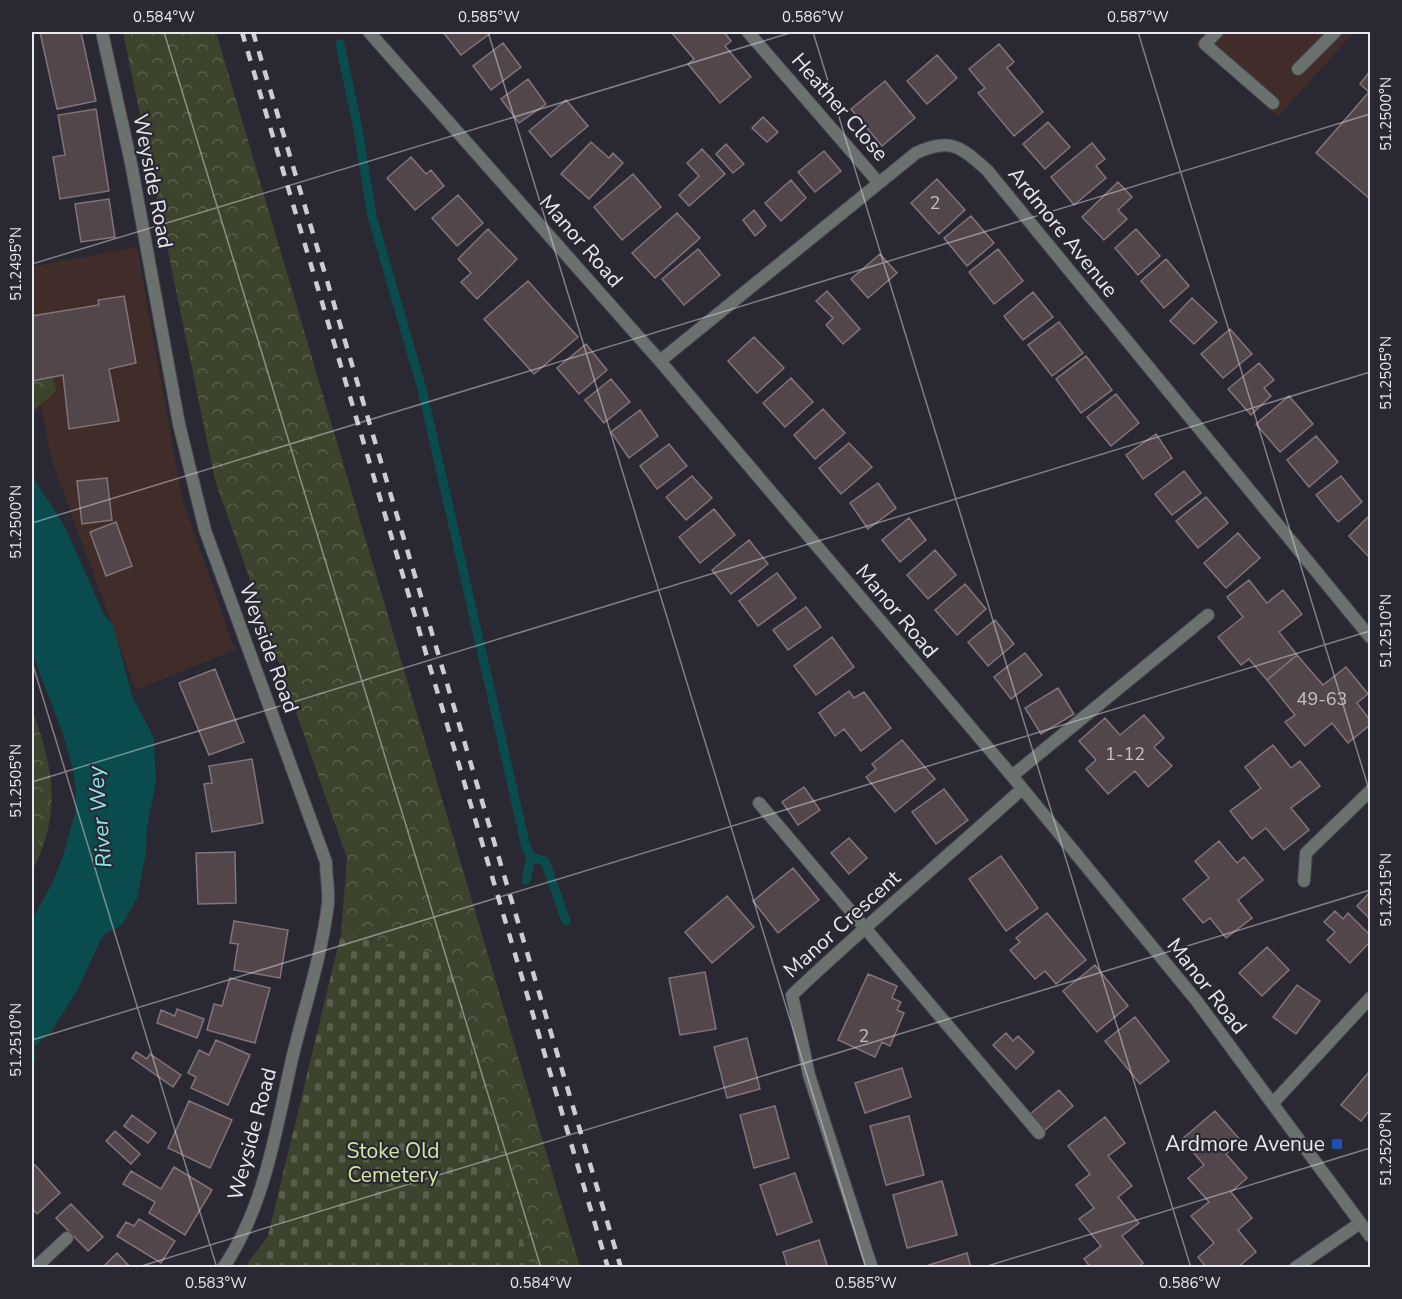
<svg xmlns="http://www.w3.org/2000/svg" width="1402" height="1299" viewBox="0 0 1402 1299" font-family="'Nunito Sans',sans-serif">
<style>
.commercial{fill:#402c28}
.forest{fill:url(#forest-crowns)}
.cemetery{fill:url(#cemetery-stones)}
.park{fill:#3d442d}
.water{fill:#0a4c4d}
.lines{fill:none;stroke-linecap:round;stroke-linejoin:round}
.stream{stroke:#0a4c4d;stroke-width:9}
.building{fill:#53464b;stroke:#827479;stroke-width:1.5}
.service-casing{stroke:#45444d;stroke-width:14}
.minor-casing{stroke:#45444d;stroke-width:14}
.service{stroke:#6a716f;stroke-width:12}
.minor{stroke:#6a716f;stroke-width:12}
.rail{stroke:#ccccd4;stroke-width:4.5;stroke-dasharray:10 10;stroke-linecap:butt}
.ticks{fill:none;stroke:#e8e8ef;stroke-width:1.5;stroke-opacity:0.45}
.transit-dot{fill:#1a4fb4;stroke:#2a2933;stroke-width:2}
.labels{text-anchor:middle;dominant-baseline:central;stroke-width:4.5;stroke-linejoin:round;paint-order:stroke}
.number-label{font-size:18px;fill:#c3c0c6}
.street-label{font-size:21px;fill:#e8e8ef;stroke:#2a2933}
.poi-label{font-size:21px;fill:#e8e8ef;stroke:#2a2933;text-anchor:end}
.park-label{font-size:21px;fill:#d3e6a2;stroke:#2a2933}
.water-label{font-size:22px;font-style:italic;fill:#89e9e9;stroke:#2a2933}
.neatline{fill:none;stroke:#e8e8ef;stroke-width:2}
.ticks-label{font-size:15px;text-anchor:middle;fill:#e8e8ef}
</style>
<defs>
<pattern id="forest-crowns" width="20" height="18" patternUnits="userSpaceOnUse" patternTransform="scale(1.5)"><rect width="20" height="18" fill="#3d442d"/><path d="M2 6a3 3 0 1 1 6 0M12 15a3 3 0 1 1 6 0" fill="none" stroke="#595f4c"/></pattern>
<pattern id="cemetery-stones" width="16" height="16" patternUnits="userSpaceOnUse" patternTransform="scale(1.5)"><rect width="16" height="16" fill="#3d442d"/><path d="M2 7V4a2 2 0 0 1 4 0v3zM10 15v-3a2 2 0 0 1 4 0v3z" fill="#595f4c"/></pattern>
</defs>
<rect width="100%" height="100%" fill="#2a2933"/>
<path class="commercial" d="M1205,32H1354L1278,117L1195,44Z
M137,247L182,498L235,650L136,690L52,461L32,363V267Z"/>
<path class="forest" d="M123,32H216L580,1267H530L447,956L341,934L347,858L215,480Z
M32,305L56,391L32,412Z
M32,708C53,770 63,810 32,871Z"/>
<path class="cemetery" d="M341,934L447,956L530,1267H245L268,1236Z"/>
<path class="park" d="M32,820L41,853L32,871Z"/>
<path class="water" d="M32,476L64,525L104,615L113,625L132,696L154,738L156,781L147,828L146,853L137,898L122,925L106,933L101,939L78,989L51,1032L34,1047L36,1060L32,1064V920L53,882L63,856L75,814L76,793L73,768L62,731L32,653Z"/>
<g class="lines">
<path class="stream" d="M340,44L358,129L372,216L422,389L526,847L531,857L526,880
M531,857L545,861L566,921"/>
</g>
<path class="building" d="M40,32H81L96,101L57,109Z
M443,32H492L461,55Z
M671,32H724L731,41L725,46L751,77L720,103L688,64L694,59Z
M503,43L521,67L491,90L473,66Z
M999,44L1014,62L1007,68L1043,112L1014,136L978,93L985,88L969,69Z
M937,55L957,78L927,104L907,81Z
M1370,71V199L1316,153L1369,92L1360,84Z
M528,79L546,104L519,123L501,99Z
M885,81L915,118L882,146L851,109Z
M566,100L588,126L551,157L529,131Z
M96,109L109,191L60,199L53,157L65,155L58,115Z
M763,117L778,132L767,142L752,128Z
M1048,122L1070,147L1045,169L1023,144Z
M591,142L609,158L613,153L623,163L589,199L561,174Z
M1092,143L1105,159L1096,166L1106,178L1074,205L1051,177Z
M726,144L744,164L733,173L716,154Z
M702,149L725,174L689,206L679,195L699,176L687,163Z
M824,151L841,171L815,192L798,172Z
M411,157L426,174L431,170L444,186L415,210L387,178Z
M633,174L661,207L622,240L594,207Z
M937,179L965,210L939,234L911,203Z
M791,180L806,198L781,221L765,203Z
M1118,182L1132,197L1118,210L1127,219L1104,240L1082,217Z
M458,195L483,223L457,246L432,218Z
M109,199L115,237L81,242L75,204Z
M754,210L766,226L755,236L743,220Z
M677,213L700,238L655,278L632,253Z
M971,216L994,243L967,266L944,238Z
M488,229L517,259L477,299L461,282L471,273L458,259Z
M1136,229L1160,256L1138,275L1115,248Z
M698,249L720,275L684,305L662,279Z
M998,249L1023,281L994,304L969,272Z
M880,254L897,273L868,298L851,279Z
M1166,259L1189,286L1164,308L1141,281Z
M528,281L578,337L534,374L484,319Z
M827,291L860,329L843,344L826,325L833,318L816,301Z
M1033,292L1053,317L1023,340L1004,316Z
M124,296L136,363L109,369L119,421L69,429L63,375L32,381V316L99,305L98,300Z
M1192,298L1217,322L1194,344L1170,321Z
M1059,322L1083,353L1052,376L1028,345Z
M1230,329L1252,354L1223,378L1201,354Z
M754,337L784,368L757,393L728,361Z
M586,344L607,370L579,394L557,368Z
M1086,356L1112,390L1081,413L1056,379Z
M1259,363L1274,380L1264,388L1271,396L1251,415L1228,389Z
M791,378L813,402L785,427L763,403Z
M611,379L630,402L604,423L585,400Z
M1116,394L1139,423L1111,446L1087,417Z
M1289,396L1313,424L1280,452L1256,424Z
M823,409L845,433L815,459L794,435Z
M640,410L658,436L629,458L611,432Z
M1156,434L1172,458L1143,479L1126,455Z
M1316,436L1338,462L1309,487L1287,460Z
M849,443L872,467L841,494L819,468Z
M669,444L687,466L657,489L640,466Z
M1184,471L1201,493L1172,515L1155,494Z
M692,476L712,498L686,520L666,497Z
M1341,476L1362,502L1338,522L1316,495Z
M107,478L112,520L82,524L77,481Z
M878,483L896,508L868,529L850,503Z
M1206,497L1228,523L1198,548L1176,521Z
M714,509L735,535L700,563L679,537Z
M1370,515V556L1369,557L1349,536Z
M909,518L926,540L900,562L882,540Z
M116,522L132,566L106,576L90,532Z
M1238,533L1260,558L1226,588L1204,563Z
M749,540L768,564L731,594L712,570Z
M935,550L956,575L928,599L907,575Z
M777,573L796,598L758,626L739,601Z
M1249,580L1267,603L1283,590L1302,614L1279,632L1297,655L1267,680L1249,659L1241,665L1218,637L1243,617L1227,597Z
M965,584L986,609L957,635L935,610Z
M806,607L821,627L788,650L773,630Z
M995,620L1014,644L988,666L968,642Z
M832,637L854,667L816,695L794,666Z
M1025,653L1042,675L1011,699L994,677Z
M1297,655L1323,685L1346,667L1368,694L1357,703L1370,720V725L1348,743L1332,723L1305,746L1285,722L1295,715L1267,680Z
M215,669L244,742L209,755L179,683Z
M1058,688L1074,714L1041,734L1025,708Z
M849,691L854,698L864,692L891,728L861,751L844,729L835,736L819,713Z
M1144,715L1164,738L1154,747L1172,766L1148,787L1135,771L1108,794L1086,769L1096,760L1079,741L1105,718L1120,735Z
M902,740L935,779L895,812L866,777L876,769L872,764Z
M1273,745L1291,768L1300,761L1320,786L1291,808L1309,830L1284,850L1266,828L1252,839L1230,811L1261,788L1245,767Z
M252,759L263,823L212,832L204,784L212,783L209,766Z
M804,787L820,810L798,825L782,802Z
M944,789L968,820L936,844L912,812Z
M849,838L867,858L849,874L831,853Z
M1219,841L1237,863L1244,857L1263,880L1238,900L1252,918L1226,938L1210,918L1203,923L1183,899L1209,878L1195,861Z
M235,852L236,903L198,904L196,853Z
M1001,856L1038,908L1006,931L969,879Z
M793,868L819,900L778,933L753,901Z
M1370,892V919L1357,906Z
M727,896L754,927L712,963L685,932Z
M1335,911L1343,919L1348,913L1370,935V942L1350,963L1327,940L1335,932L1324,922Z
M1047,913L1086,960L1056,984L1045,971L1035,979L1010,950L1020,942L1016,938Z
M234,921L288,930L280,978L234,970L238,944L230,943Z
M1267,947L1289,970L1262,996L1239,973Z
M1095,965L1128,1006L1097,1032L1063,991Z
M705,972L716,1029L680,1035L669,978Z
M868,974L897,986L892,998L901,1002L897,1010L904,1013L890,1046L882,1042L875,1057L838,1040Z
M230,978L270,988L255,1043L207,1030L214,1004L222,1006Z
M1297,985L1320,1001L1296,1034L1273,1017Z
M177,1009L204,1019L197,1038L157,1023L161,1010L175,1016Z
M1135,1017L1169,1061L1140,1084L1105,1041Z
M1006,1033L1013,1041L1018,1036L1034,1052L1016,1069L993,1045Z
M747,1038L760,1089L727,1098L714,1047Z
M216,1040L250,1055L228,1105L191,1088L196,1077L188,1073L199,1050L209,1055Z
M136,1052L147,1059L150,1054L181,1075L173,1087L132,1058Z
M902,1068L911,1097L865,1113L855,1083Z
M1369,1072L1370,1110L1361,1121L1341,1105Z
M1059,1090L1073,1106L1044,1131L1030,1114Z
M189,1101L232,1120L210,1168L168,1148Z
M775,1106L789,1158L754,1168L740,1115Z
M1215,1111L1241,1141L1226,1154L1247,1178L1231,1192L1252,1218L1238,1230L1256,1252L1237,1268H1207L1198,1257L1214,1243L1191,1216L1209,1202L1188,1178L1204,1165L1182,1139Z
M132,1115L156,1133L148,1143L124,1126Z
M909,1116L924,1175L886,1185L870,1126Z
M1105,1117L1125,1143L1108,1156L1132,1186L1118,1197L1139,1223L1122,1236L1143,1263L1138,1268H1091L1084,1259L1101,1246L1079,1219L1094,1208L1076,1185L1090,1174L1068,1146Z
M115,1131L140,1154L131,1164L106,1141Z
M35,1165L60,1193L37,1214L32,1208V1167Z
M174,1167L212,1190L185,1235L149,1213L155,1202L123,1184L131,1171L161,1189Z
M795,1173L812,1222L777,1235L760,1185Z
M942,1181L957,1235L907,1248L893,1195Z
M71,1204L103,1237L88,1251L56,1218Z
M139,1219L175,1241L161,1263L117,1236L126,1222L134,1226Z
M819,1240L828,1268H788L783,1252Z
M117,1253L131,1268H102Z
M967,1253L971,1268H930L929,1265Z"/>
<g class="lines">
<defs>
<path id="service" d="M1217,32L1205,44L1273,103
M1298,69L1335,32
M1012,776L1208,615
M759,803L1039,1133
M1304,881L1306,853L1370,791
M1295,1268L1360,1223"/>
<path id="minor" d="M102,32L131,163L179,424L205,530L326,862C326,875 329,890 328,903C322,955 305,1005 293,1055C276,1127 266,1206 223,1268
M369,32L660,361L1012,776L1196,1000L1370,1236
M748,32L878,182
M660,361L916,153C951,137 961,147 987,170L1370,637
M1273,1103L1370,998
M35,1268L67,1238
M872,1268L809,1075L792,995C867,924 946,858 1022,789"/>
</defs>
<use href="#service" class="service-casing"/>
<use href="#minor" class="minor-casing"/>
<use href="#service" class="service"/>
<use href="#minor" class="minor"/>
<path class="rail" d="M242,32L608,1268
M253,32L621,1268"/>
</g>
<path class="ticks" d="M164,32L541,1268M488,32L866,1268M813,32L1191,1268M1138,32L1370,793M32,264L793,32M32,523L1370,114M32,662L217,1268M32,782L1370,372M32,1040L1370,631M135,1268L1370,890M981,1268L1370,1148"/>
<rect class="transit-dot" x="1331" y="1138" width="12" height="12" rx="3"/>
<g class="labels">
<g class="number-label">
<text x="935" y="203">2</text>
<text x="1322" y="699">49-63</text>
<text x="1125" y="754">1-12</text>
<text x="864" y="1036">2</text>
</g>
<g class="street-label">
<text transform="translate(840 107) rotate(49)">Heather Close</text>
<text transform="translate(153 181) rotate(79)">Weyside Road</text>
<text transform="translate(1063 232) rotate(51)">Ardmore Avenue</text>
<text transform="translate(581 241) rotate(49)">Manor Road</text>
<text transform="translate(897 611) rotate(50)">Manor Road</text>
<text transform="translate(269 648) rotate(70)">Weyside Road</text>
<text transform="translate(842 924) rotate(-42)">Manor Crescent</text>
<text transform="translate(1207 986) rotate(52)">Manor Road</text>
<text transform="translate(252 1134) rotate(-75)">Weyside Road</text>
</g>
<g class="poi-label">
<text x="1325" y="1144">Ardmore Avenue</text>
</g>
<g class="park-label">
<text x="393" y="1151">Stoke Old<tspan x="393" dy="24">Cemetery</tspan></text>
</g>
<g class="water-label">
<text transform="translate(100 817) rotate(-95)">River Wey</text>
</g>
</g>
<rect width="1402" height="1299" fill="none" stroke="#2a2933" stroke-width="66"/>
<rect x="33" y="33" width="1336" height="1233" class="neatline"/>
<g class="ticks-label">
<text x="164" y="22">0.584°W</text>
<text x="489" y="22">0.585°W</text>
<text x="813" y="22">0.586°W</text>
<text x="1138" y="22">0.587°W</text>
<text transform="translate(1386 114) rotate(-90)" y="5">51.2500°N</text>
<text transform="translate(16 264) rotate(-90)" y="5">51.2495°N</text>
<text transform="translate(1386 373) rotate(-90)" y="5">51.2505°N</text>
<text transform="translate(16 522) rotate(-90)" y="5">51.2500°N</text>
<text transform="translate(1386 631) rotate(-90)" y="5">51.2510°N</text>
<text transform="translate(16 781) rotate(-90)" y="5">51.2505°N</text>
<text transform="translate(1386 890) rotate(-90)" y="5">51.2515°N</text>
<text transform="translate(16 1040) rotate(-90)" y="5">51.2510°N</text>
<text transform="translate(1386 1149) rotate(-90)" y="5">51.2520°N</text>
<text x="216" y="1288">0.583°W</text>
<text x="541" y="1288">0.584°W</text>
<text x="866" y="1288">0.585°W</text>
<text x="1190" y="1288">0.586°W</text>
</g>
</svg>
